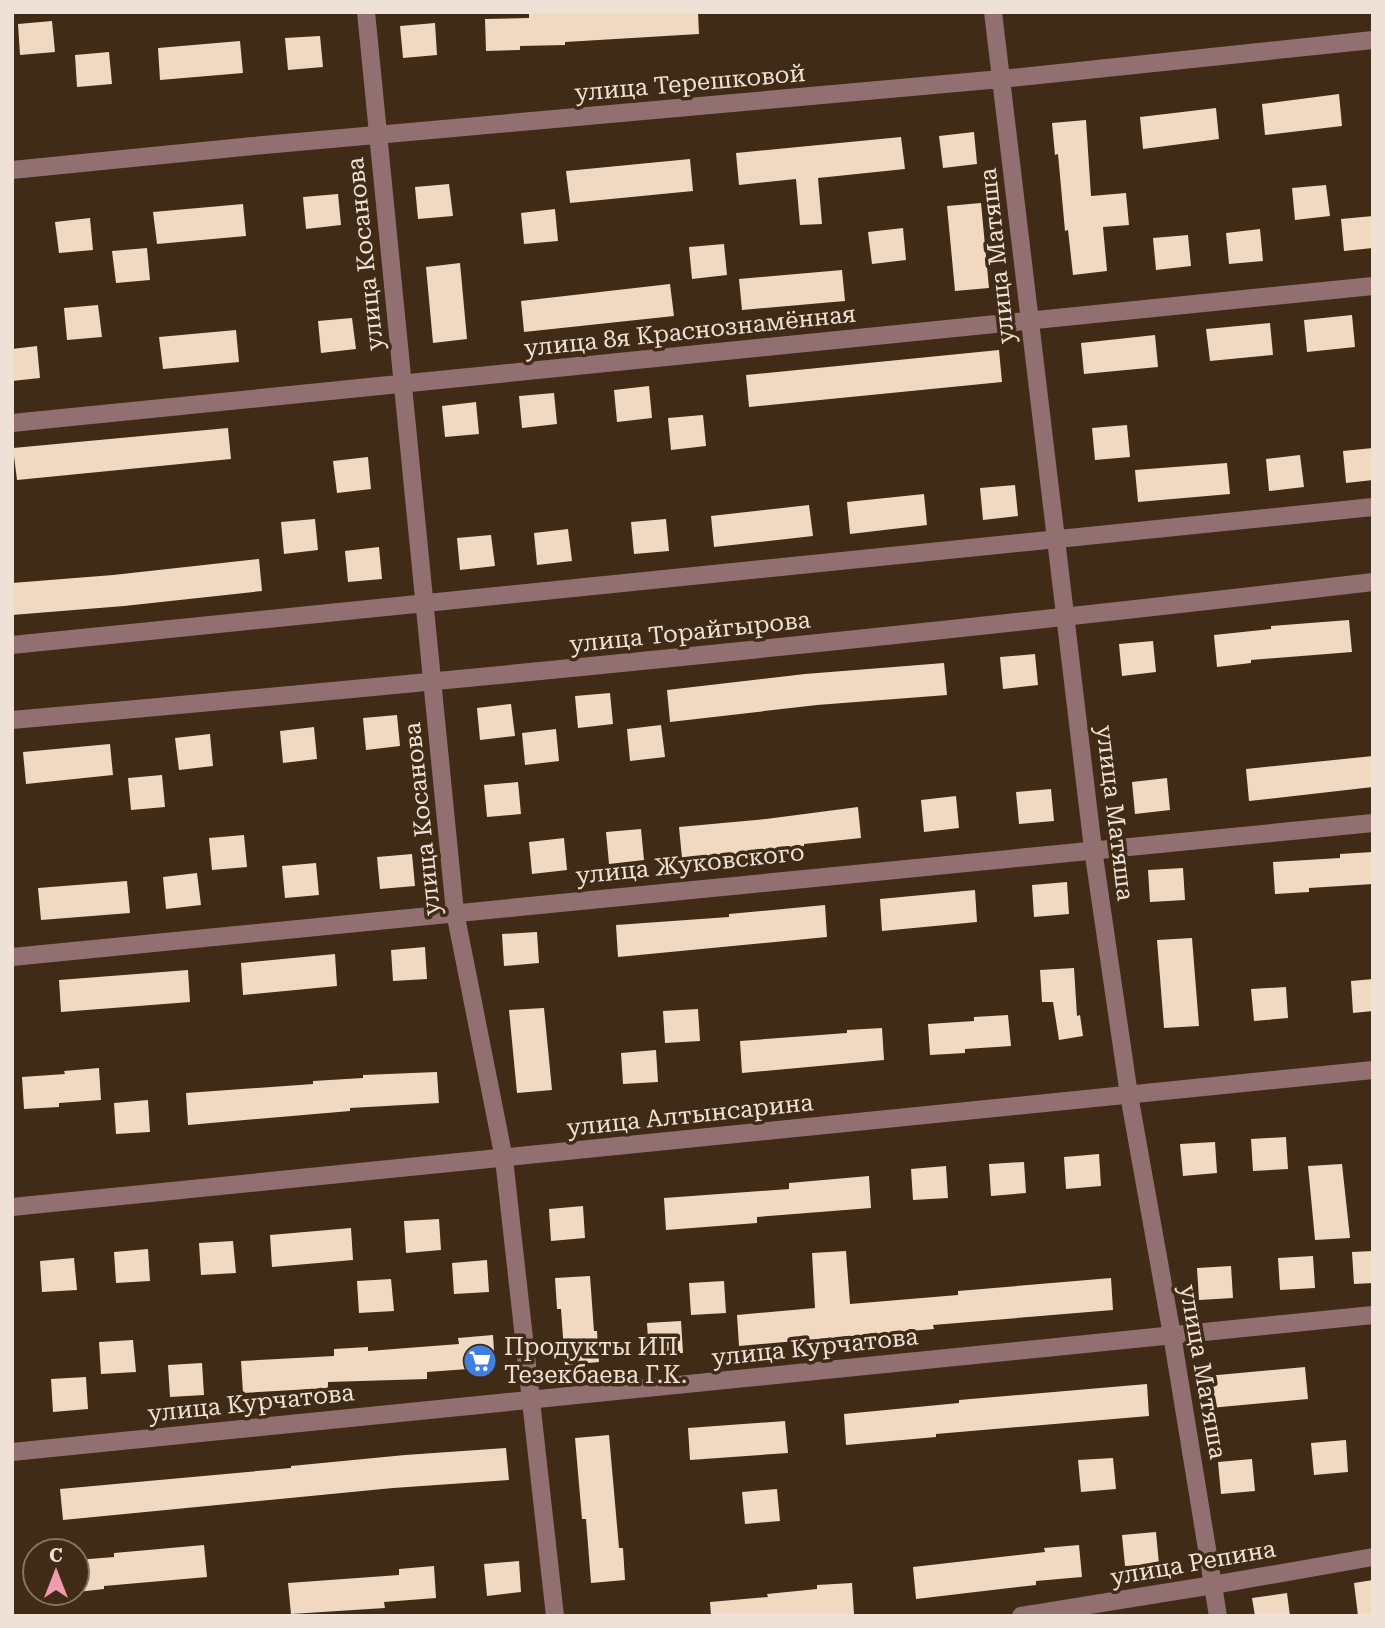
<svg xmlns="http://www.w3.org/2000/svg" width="1385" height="1628" viewBox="0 0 1385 1628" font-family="'Roboto Serif',serif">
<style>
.building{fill:#f1d8c1}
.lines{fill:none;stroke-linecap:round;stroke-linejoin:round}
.minor{stroke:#926f71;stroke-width:18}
.labels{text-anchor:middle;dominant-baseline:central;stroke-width:7;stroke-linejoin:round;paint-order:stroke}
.street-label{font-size:24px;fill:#efe1d5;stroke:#3f2b16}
.poi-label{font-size:24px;fill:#efe1d5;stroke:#3f2b16;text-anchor:start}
</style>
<rect width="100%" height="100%" fill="#3f2b16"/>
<path class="building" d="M579,12H698L699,34L565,42V45L520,46V50L486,51L485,19L529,18V14Z
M52,21L55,52L20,55L18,24Z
M435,23L437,55L403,58L400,26Z
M320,36L323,67L288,70L285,38Z
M240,41L243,73L160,80L158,48Z
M109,52L112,84L77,87L75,55Z
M1339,94L1342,126L1265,135L1262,104Z
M1216,108L1219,139L1143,149L1140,117Z
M1086,120L1091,196L1126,193L1129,225L1103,227L1107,271L1073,275L1068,230L1065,231L1058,154L1055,155L1052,123Z
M974,132L977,164L943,168L939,136Z
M901,137L905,169L818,178L822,224L800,225L796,179L739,185L736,153Z
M690,159L693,191L570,203L566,171Z
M449,184L453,216L418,219L415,187Z
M1326,185L1330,216L1295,220L1292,188Z
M338,194L341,225L306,229L303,197Z
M981,203L989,288L955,291L947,206Z
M243,204L246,236L157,244L153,212Z
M555,209L558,241L524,244L521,213Z
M1373,216V248L1344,251L1341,219Z
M90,218L93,250L59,253L55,222Z
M903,228L906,260L872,264L868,232Z
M1260,229L1263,261L1229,264L1226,233Z
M1188,235L1191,266L1156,270L1153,238Z
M724,244L727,275L692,279L689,247Z
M147,248L150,280L116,283L112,251Z
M460,263L467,339L433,343L426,267Z
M842,270L845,301L742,310L739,279Z
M670,284L674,316L524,332L521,301Z
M98,305L102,337L67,340L64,308Z
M1352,315L1355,347L1307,352L1304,320Z
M352,318L356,349L321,353L318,321Z
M1270,323L1273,355L1210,361L1206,329Z
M236,330L239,362L163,369L159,337Z
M1155,335L1158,367L1084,374L1081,343Z
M37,346L40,378L12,381V349Z
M999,350L1002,382L749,407L746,375Z
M649,386L652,418L617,422L614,390Z
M554,393L557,424L522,428L519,396Z
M476,402L479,434L445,437L442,406Z
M703,415L706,446L671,450L668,418Z
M1127,425L1130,457L1095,460L1092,428Z
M228,428L231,459L17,480L13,448Z
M1373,448V480L1346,483L1343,451Z
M1300,455L1304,487L1269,491L1266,459Z
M368,457L371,489L337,493L333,461Z
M1227,463L1230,494L1138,502L1135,470Z
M1015,485L1018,516L983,520L980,488Z
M924,494L927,525L850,534L847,502Z
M809,505L813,536L714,547L711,516Z
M315,519L318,550L284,554L281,522Z
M666,519L669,551L634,554L631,522Z
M568,529L572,561L537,565L534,533Z
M491,535L495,566L460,570L457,538Z
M379,547L382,579L348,582L345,551Z
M259,559L262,591L124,606L12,615V583L113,575Z
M1349,620L1352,652L1251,660V663L1217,667L1214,635L1271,629V626Z
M1153,641L1156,672L1122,676L1119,644Z
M1035,654L1038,685L1003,689L1000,657Z
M944,663L947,695L817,705L670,722L667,690L805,674Z
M610,693L613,724L578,728L575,696Z
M511,704L515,736L480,740L477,708Z
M397,715L400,746L366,750L363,718Z
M661,725L665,757L630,761L627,729Z
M314,727L317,759L283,763L280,731Z
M556,729L559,761L525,765L522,733Z
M210,734L213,766L179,770L175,738Z
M110,744L113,775L26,784L23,752Z
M1373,756V787L1249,801L1246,769Z
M162,775L165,807L131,810L128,778Z
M1167,778L1170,810L1135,814L1132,782Z
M518,782L521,814L487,817L484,785Z
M1051,789L1054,821L1019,824L1016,792Z
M956,796L959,828L924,832L921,800Z
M858,807L861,838L804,844V846L755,853L682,858L679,827L766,819Z
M641,829L644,860L609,864L606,832Z
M244,835L247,867L212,870L209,838Z
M564,838L567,870L532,874L529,842Z
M1373,852V884L1309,888V892L1275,894L1273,862L1340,858V854Z
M412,854L415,886L380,889L377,857Z
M316,863L319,895L285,898L282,866Z
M1183,868L1185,900L1150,902L1148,870Z
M197,873L201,905L166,909L163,877Z
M127,881L130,913L41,920L38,888Z
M1067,882L1069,914L1034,917L1032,885Z
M975,890L977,922L882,931L880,899Z
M825,905L827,937L618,957L616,925L729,917V914Z
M537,932L539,963L504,966L502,934Z
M1192,938L1199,1026L1164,1028L1157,940Z
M425,947L427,979L393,981L391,950Z
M335,954L337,986L243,995L241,963Z
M1074,968L1077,1016L1080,1015L1083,1036L1059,1040L1053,1002H1042L1040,970Z
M188,970L190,1002L61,1012L59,980Z
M1373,979V1011L1353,1013L1351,981Z
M1286,987L1288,1018L1254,1021L1251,989Z
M544,1008L552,1090L517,1093L509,1010Z
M698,1009L700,1041L665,1043L663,1011Z
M1008,1015L1011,1046L965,1049V1053L930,1055L928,1024L974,1021V1017Z
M882,1028L884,1060L742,1073L740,1041L847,1033V1030Z
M656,1050L658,1082L623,1084L621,1053Z
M99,1068L101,1100L59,1103V1107L24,1109L22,1077L65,1074L64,1071Z
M437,1072L439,1103L350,1108V1111L188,1125L186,1093L313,1084V1081L363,1078V1075Z
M148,1100L150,1132L116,1134L114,1103Z
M1286,1137L1288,1169L1253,1171L1251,1139Z
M1215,1142L1217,1173L1183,1176L1180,1144Z
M1099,1154L1101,1186L1066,1189L1064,1157Z
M1024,1162L1026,1193L991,1196L989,1164Z
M1342,1164L1350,1238L1315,1240L1308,1166Z
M946,1166L948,1198L913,1200L911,1169Z
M869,1176L871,1208L757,1217V1223L666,1230L664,1198L789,1189V1183Z
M583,1206L585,1238L551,1241L549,1209Z
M439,1219L441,1250L406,1253L404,1221Z
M351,1228L353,1260L272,1267L270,1235Z
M233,1241L236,1273L201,1275L199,1243Z
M148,1249L150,1281L116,1283L114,1252Z
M846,1251L850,1304L958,1295V1291L1111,1278L1113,1310L933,1325L934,1329L739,1346L737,1315L815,1308L812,1253Z
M1373,1251V1283L1354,1284L1352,1252Z
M1313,1256L1315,1288L1280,1290L1278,1258Z
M74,1258L77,1290L42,1292L40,1261Z
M487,1260L489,1292L454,1294L452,1263Z
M1231,1266L1233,1298L1199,1300L1197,1268Z
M590,1276L594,1331H597L599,1362L565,1365L561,1309H557L555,1278Z
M391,1279L394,1311L359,1313L357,1281Z
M724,1281L726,1313L691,1315L689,1283Z
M681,1321L683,1353L649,1355L647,1323Z
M493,1335L495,1367L427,1372V1379L328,1382V1388L243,1393L241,1361L334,1356V1349L368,1347V1351L459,1344L458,1338Z
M133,1340L136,1372L101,1374L99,1342Z
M202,1363L204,1395L170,1397L168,1365Z
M1305,1367L1308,1399L1210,1408L1207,1376Z
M86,1377L88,1409L53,1412L51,1379Z
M1147,1384L1149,1416L936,1434V1437L846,1445L844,1414L959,1403V1400Z
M785,1421L788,1453L690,1460L688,1428Z
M609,1435L619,1548H623L625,1580L591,1583L586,1519H582L575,1438Z
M1346,1440L1348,1472L1314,1475L1311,1443Z
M506,1448L509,1480L393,1488L63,1520L60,1489L291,1468V1466L405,1455Z
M1113,1458L1116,1489L1081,1492L1078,1460Z
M1252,1459L1255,1491L1221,1494L1218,1462Z
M777,1489L780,1521L745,1524L742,1492Z
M1156,1532L1159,1564L1125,1566L1122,1535Z
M204,1545L207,1577L104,1586V1589L77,1592V1560L114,1557V1553Z
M1079,1545L1082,1577L1036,1581V1585L916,1599L913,1567L1045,1552L1044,1548Z
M519,1561L521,1592L487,1596L484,1564Z
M434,1566L436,1598L384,1602L385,1608L291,1614L288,1583L399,1575V1569Z
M1373,1580V1616H1358L1354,1583Z
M852,1583L854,1614L711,1616L710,1602L768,1597L767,1594L817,1589V1585Z
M1287,1593L1290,1616H1255L1252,1598Z"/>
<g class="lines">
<path class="minor" d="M366,12L455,912L504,1159L555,1616
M993,12L1093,849L1129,1095L1172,1335L1218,1616
M12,170L253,146L1001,79L1373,40
M12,423L1373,286
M12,645L1373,507
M12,720C466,680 920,635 1373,582
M12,957L1373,823
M12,1207L1373,1070
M12,1452L1373,1315
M1021,1616L1213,1585L1373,1557"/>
</g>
<defs>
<symbol id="supermarket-disc" viewBox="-11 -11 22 22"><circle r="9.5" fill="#3f7fe0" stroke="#3f2b16"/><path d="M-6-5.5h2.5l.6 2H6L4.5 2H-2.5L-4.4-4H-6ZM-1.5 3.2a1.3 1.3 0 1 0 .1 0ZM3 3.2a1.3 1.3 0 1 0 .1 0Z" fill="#fff"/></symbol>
</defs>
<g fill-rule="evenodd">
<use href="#supermarket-disc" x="461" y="1342" width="38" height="38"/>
</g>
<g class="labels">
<g class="street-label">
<text transform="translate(690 83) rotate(-5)">улица Терешковой</text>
<text transform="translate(365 254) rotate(-96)">улица Косанова</text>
<text transform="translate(997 256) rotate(-96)">улица Матяша</text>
<text transform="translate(690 331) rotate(-6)">улица 8я Краснознамённая</text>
<text transform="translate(690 632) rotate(-6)">улица Торайгырова</text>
<text transform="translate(1115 813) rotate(83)">улица Матяша</text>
<text transform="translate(422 819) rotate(-96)">улица Косанова</text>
<text transform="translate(690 864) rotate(-6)">улица Жуковского</text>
<text transform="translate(690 1115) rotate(-6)">улица Алтынсарина</text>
<text transform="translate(815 1347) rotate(-6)">улица Курчатова</text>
<text transform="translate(1203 1372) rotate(80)">улица Матяша</text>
<text transform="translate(251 1403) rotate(-6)">улица Курчатова</text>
<text transform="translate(1193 1563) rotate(-10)">улица Репина</text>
</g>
<g class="poi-label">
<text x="504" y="1347">Продукты ИП<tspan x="504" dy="28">Тезекбаева Г.К.</tspan></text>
</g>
</g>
<rect width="1385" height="1628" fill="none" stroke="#efe1d5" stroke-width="28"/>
<g transform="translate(56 1572)"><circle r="33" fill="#3f2b16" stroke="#857462" stroke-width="2"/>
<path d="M0-5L12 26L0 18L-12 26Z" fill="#f19ab2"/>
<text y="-10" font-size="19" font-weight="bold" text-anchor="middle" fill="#efe1d5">С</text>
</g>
</svg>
